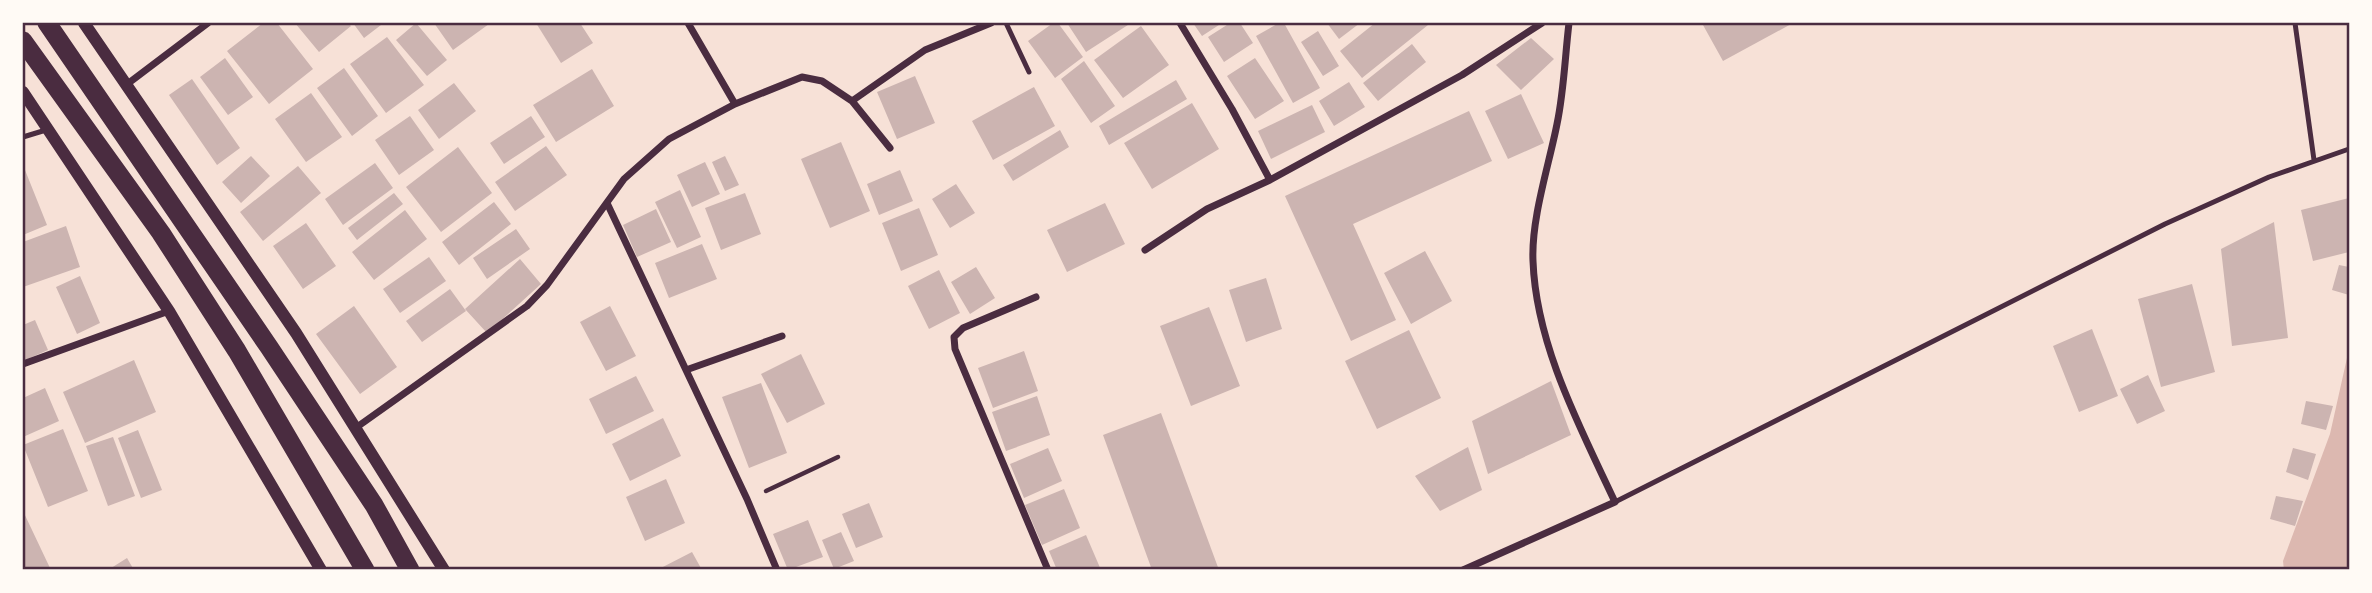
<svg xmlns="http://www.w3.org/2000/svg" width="2372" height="593" viewBox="0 0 2372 593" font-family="Quicksand,sans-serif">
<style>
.water{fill:#dcb8b0}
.building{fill:#ccb4b1}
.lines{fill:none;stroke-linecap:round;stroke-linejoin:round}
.path{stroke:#4a2c40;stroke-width:4.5}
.service{stroke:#4a2c40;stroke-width:5}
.minor{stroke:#4a2c40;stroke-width:7}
.tertiary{stroke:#4a2c40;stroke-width:12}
.trunk{stroke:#4a2c40;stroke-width:19}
.neatline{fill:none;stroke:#4a2c40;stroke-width:2.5}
</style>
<rect width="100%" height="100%" fill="#f7e1d7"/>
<path class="water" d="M2349,349V570H2284L2283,561L2330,434Z"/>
<path class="building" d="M263,23H277L313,69L269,104L227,51Z
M295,23H348L351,26L319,52Z
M353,23H379L381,25L364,38Z
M416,23L447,60L427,76L396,40Z
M434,23H488L489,24L453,50Z
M536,23H580L593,43L561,63Z
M1053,23H1058L1083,57L1055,78L1028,41Z
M1067,23H1131L1086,52Z
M1193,23H1222L1202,36Z
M1230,23H1240L1253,43L1224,62L1208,37Z
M1279,23H1284L1320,88L1293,103L1256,36Z
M1327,23H1360L1339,39Z
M1375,23L1428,25L1362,78L1340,51Z
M1707,23H1793L1723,61L1703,25Z
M1141,26L1169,65L1123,98L1094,60Z
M1318,31L1339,66L1323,76L1301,42Z
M387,37L424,85L386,113L350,64Z
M1531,38L1554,59L1521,90L1496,65Z
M1412,44L1426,62L1378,101L1363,83Z
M225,58L253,97L228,115L200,77Z
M1255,58L1284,101L1255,119L1227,76Z
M1084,61L1115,106L1091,123L1061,79Z
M344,68L378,116L352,136L317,88Z
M592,69L614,106L556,142L533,105Z
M915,76L935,123L897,139L877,92Z
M192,79L240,148L217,165L169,95Z
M1176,80L1187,99L1109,145L1099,126Z
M1349,82L1365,107L1334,126L1319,101Z
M454,83L476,111L439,139L418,110Z
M1034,87L1055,126L993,160L972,121Z
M311,93L342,137L306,162L275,119Z
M1521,94L1544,143L1508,159L1485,111Z
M1192,103L1219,149L1152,189L1124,143Z
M1312,105L1325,132L1271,159L1258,131Z
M1469,111L1492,161L1353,224L1396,320L1351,341L1285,196Z
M410,116L434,150L399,175L375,140Z
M531,116L545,137L504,164L490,143Z
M1060,130L1069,147L1013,181L1003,165Z
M841,142L870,211L830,228L801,159Z
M546,146L567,175L515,211L495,182Z
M458,147L492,193L441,232L406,187Z
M251,156L270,176L241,203L222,182Z
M725,156L739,185L725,191L712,162Z
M705,162L720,194L692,207L677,175Z
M375,163L393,188L343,225L325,199Z
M23,165L47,225L23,235Z
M298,166L321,193L263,241L240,212Z
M900,170L913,201L879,215L867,184Z
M956,184L975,213L950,228L932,199Z
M680,190L701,237L677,248L655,202Z
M394,193L403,204L357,240L348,228Z
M745,193L761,234L721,250L705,208Z
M2349,198V252L2313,261L2301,210Z
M494,202L511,224L459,265L442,242Z
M1105,203L1125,244L1067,272L1047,230Z
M919,208L938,255L901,271L882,223Z
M656,209L671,242L637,257L623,225Z
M405,210L427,239L374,280L352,252Z
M2274,222L2288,338L2232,346L2221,249Z
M306,223L336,266L303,289L273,246Z
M66,226L80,267L23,287V242Z
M516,229L530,249L487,279L473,258Z
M702,244L717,279L669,298L655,263Z
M1425,251L1452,301L1411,324L1384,273Z
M429,257L446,281L400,313L383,289Z
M520,259L541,284L487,333L465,309Z
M2339,265L2349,267V295L2332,290Z
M976,267L995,298L970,314L951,282Z
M939,270L960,313L929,329L908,286Z
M80,276L100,323L77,334L56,287Z
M1266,278L1282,329L1246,342L1229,290Z
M2192,284L2215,372L2161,387L2138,299Z
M450,289L466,311L422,342L406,321Z
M354,306L397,367L360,394L316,334Z
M610,306L636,356L606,371L580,322Z
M1209,307L1240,386L1191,406L1160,326Z
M35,320L48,350L23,361V325Z
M2092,329L2118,396L2079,412L2053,346Z
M1409,330L1441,398L1377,429L1345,361Z
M1024,351L1038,391L993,408L978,368Z
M801,354L825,404L787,423L761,374Z
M134,360L156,412L85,443L63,392Z
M2148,375L2165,411L2137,424L2120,389Z
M636,376L654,411L606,434L589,399Z
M1551,381L1571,435L1488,474L1472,421Z
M761,383L787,453L749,468L722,397Z
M45,388L59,421L23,437V398Z
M1037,396L1050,435L1006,451L992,412Z
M2306,401L2333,406L2326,430L2301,424Z
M1161,413L1219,570H1152L1103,435Z
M663,418L681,456L630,481L612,444Z
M63,429L88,491L48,507L23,445Z
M138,430L162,490L141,498L118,438Z
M113,437L135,496L108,506L86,446Z
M1468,447L1482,490L1440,511L1415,476Z
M1048,448L1062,481L1024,498L1010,464Z
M2293,448L2316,454L2308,480L2286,472Z
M666,479L685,523L645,541L626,497Z
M1064,489L1080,528L1042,545L1025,505Z
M2276,496L2303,501L2295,526L2270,519Z
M869,503L883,537L856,548L842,514Z
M23,511L50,568L46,570H23Z
M808,520L823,557L788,570L773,534Z
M841,532L854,561L834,569L822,540Z
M1086,535L1101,570H1057L1049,551Z
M692,552L702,570H657Z
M127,558L134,570H108Z"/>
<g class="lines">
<path class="path" d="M766,491L838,457"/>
<path class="service" d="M1006,23L1029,72
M2295,23L2314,160
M23,137L46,130
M1615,502L2165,224L2269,177L2349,149"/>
<path class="minor" d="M688,23L735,104
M1180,23L1232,109L1270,180
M126,85L208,23
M852,101L890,148
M607,203L747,499L777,570
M1145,250L1207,209L1270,180L1462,75L1542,23
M1036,297L963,328L954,337L955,349L1048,570
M23,364L169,311
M686,370L782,336
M357,427L527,306L547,285L624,179L669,139L735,104L802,77L822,81L852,101L925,50L991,23
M1463,570L1615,502C1580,427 1536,345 1533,261C1531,219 1549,165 1557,124C1564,91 1565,56 1569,23"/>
<path class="tertiary" d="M84,23L296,333L444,570
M23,92L169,311L321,570"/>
<path class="trunk" d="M47,23L269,347L374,505L410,570
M23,41L161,233L237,351L365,570"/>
</g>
<rect width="2372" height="593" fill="none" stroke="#fffaf5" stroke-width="49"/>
<rect x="24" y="24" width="2324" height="544" class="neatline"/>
</svg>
